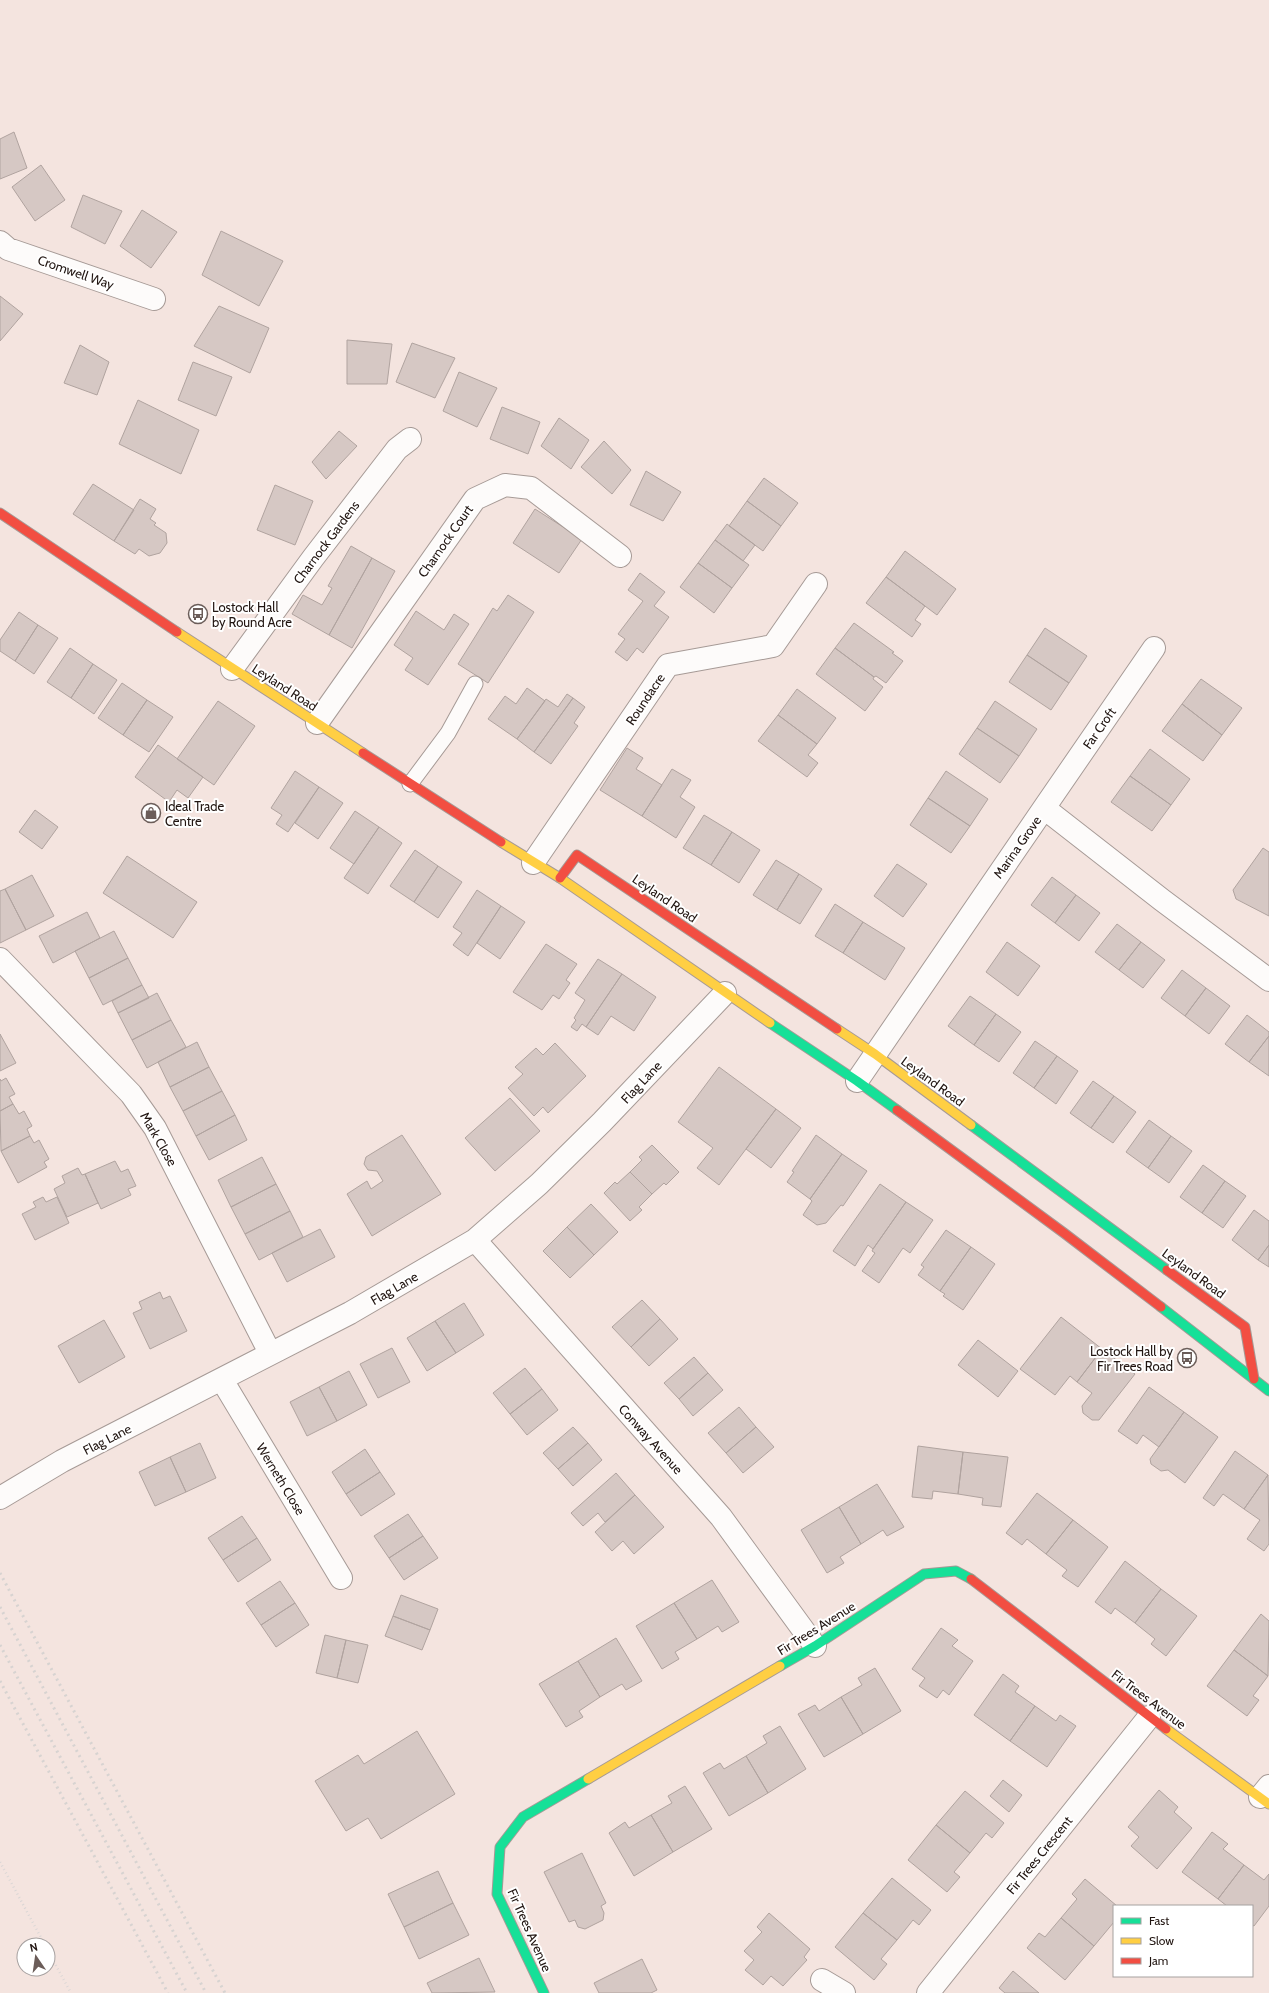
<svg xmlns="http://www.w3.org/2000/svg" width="1269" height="1993" viewBox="0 0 1269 1993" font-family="Cabin,sans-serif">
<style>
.building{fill:#d6c8c4;stroke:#b0a39f}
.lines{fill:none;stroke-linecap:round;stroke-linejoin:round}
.lane-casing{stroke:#a69a96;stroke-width:17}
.street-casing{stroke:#a69a96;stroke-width:24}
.fast-casing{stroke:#a69a96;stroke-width:11}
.slow-casing{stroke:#a69a96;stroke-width:11}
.jam-casing{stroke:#a69a96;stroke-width:11}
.path{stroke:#dad6d5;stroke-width:2.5;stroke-dasharray:1 3;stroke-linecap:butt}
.lane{stroke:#fdfbfa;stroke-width:15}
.street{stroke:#fdfbfa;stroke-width:22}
.fast{stroke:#16e098;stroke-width:9}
.slow{stroke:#ffcf43;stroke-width:9}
.jam{stroke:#f24e42;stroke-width:9}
.rail{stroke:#d7d3d1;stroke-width:3;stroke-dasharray:2 4;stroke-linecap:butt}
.labels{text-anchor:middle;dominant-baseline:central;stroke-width:4;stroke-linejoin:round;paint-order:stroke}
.street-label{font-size:13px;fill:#211511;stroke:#fff}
.poi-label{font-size:13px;fill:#211511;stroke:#fff;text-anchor:start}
</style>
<rect width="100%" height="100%" fill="#f4e4df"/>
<path class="building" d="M14,132L27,168L0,179V139Z
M41,165L65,200L35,221L12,187Z
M83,195L122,211L105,244L71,227Z
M142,210L177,232L151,268L120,246Z
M221,231L283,261L259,306L202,275Z
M0,296L23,314L0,341Z
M219,306L269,328L250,373L194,346Z
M347,340L392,344L387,384H347Z
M412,343L455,358L435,398L396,382Z
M80,345L109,362L97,395L64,383Z
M193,362L232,377L216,416L178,400Z
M459,372L497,388L477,427L443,411Z
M138,400L199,430L181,474L119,444Z
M502,407L540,422L528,454L490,439Z
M559,418L589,440L571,469L541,446Z
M339,431L357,446L326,479L312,462Z
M604,441L631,470L612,494L581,467Z
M646,471L681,492L663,521L630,505Z
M764,478L798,503L781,526L747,501Z
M93,484L134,510L114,541L73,514Z
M275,485L313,501L295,545L257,530Z
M140,499L156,509L150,519L156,523L154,525L166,533L167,543L160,553L149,556L139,549L135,554L114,541Z
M747,501L781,526L763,551L729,526Z
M535,509L582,539L559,573L513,543Z
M727,524L755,545L743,561L715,540Z
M715,540L749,565L732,588L698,563Z
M351,546L372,558L329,635L292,614L303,595L322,605L332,588L328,586Z
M905,551L956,589L937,615L886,577Z
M372,558L395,571L352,648L329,635Z
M698,563L732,588L714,613L680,587Z
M640,573L665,592L654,606L669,617L643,653L637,648L627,661L615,652L625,639L618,634L643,601L628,590Z
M886,577L925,606L915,620L921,624L912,637L866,603Z
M508,595L534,612L488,683L458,664L493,608L497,611Z
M416,611L444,630L454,614L469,624L428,685L405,670L413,658L394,645Z
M19,612L38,625L15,661L0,651V640Z
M854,623L894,652L892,653L903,661L886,683L876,676L874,677L835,648Z
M38,625L58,638L34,674L15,661Z
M1045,628L1087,656L1069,683L1027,655Z
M70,648L93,664L71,698L47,682Z
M835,648L874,677L873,679L883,687L865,711L816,674Z
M1027,655L1069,683L1051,710L1009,682Z
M93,664L117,680L94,714L71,698Z
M1201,679L1242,708L1222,735L1182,704Z
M122,683L147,700L123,735L98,718Z
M527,688L545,701L517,739L488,719L505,696L516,704Z
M797,689L836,718L817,744L778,715Z
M567,694L573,698L534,752L517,739L546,699L558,707Z
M573,698L585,707L574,723L578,726L551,764L534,752Z
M147,700L173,717L149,752L123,735Z
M218,701L255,726L214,785L177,759Z
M995,701L1037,729L1019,756L977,728Z
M1182,704L1222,735L1203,761L1162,731Z
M778,715L817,744L808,755L818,763L807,777L758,741Z
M977,728L1019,756L1000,783L959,754Z
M158,745L203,777L188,798L177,790L169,802L135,777Z
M627,748L643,758L636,769L662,785L642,816L600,790Z
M1150,749L1190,779L1171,805L1130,776Z
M672,769L691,780L680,797L695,807L676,838L642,816Z
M295,771L319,787L288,832L276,824L282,815L271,808Z
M946,771L988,799L970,826L928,798Z
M1130,776L1171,805L1152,831L1111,802Z
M319,787L343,803L318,839L295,823Z
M928,798L970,826L951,853L910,825Z
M35,810L58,827L42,849L19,832Z
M355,811L379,827L354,864L330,848Z
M704,815L732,832L711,865L683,848Z
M379,827L402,843L368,894L344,878Z
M732,832L760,850L739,883L711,865Z
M1263,848L1269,852V916L1236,899L1233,890Z
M415,850L438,866L414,902L390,886Z
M127,856L197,902L173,938L103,893Z
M776,860L799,874L777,910L753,895Z
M897,864L927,884L903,917L874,896Z
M438,866L462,882L438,918L414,902Z
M799,874L822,889L800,924L777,910Z
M32,875L54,916L26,930L5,889Z
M1052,877L1076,895L1055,923L1031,905Z
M5,889L26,930L0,943V891Z
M477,890L501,906L468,956L453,945L462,933L453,927Z
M1076,895L1100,913L1079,941L1055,923Z
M835,904L863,922L843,953L815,936Z
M501,906L525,922L500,959L477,943Z
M87,912L100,938L53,963L39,936Z
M863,922L905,948L885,980L843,953Z
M1117,924L1141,942L1119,970L1095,952Z
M114,931L128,958L89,978L75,951Z
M1007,942L1040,966L1018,996L986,972Z
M1141,942L1165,960L1143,988L1119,970Z
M546,944L577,964L566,980L570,983L559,999L553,995L542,1010L513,992Z
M128,958L142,985L103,1005L89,978Z
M598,959L622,974L586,1027L582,1024L577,1031L571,1027L576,1020L574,1018L585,1000L575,993Z
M1182,970L1206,988L1185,1016L1161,998Z
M622,974L656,997L634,1031L611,1016L598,1035L586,1027Z
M142,985L149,998L118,1013L112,1001Z
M1206,988L1230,1006L1209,1034L1185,1016Z
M157,993L171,1020L132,1040L118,1013Z
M970,996L996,1014L974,1045L948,1026Z
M996,1014L1021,1032L999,1062L974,1045Z
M1247,1015L1269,1032V1036L1249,1062L1225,1044Z
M171,1020L186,1047L147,1068L132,1040Z
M0,1034L16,1063L0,1071Z
M1269,1036V1076L1249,1062Z
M1035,1041L1057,1056L1034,1088L1013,1073Z
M197,1042L209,1067L170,1087L158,1062Z
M555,1043L586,1076L548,1113L543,1107L534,1116L508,1088L523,1074L515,1067L536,1048L543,1055Z
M1057,1056L1078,1071L1056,1104L1034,1088Z
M209,1067L222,1091L183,1111L170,1087Z
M719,1067L776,1109L719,1185L697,1168L713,1148L678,1122Z
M6,1078L15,1094L9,1097L13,1104L0,1111V1079L1,1081Z
M1093,1081L1114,1096L1091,1128L1070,1113Z
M222,1091L235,1115L196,1136L183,1111Z
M1114,1096L1136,1112L1113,1143L1091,1128Z
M510,1098L540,1131L495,1171L465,1138Z
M13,1104L19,1114L24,1111L32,1126L27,1129L30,1136L1,1151L0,1111Z
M776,1109L801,1128L771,1168L746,1149Z
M235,1115L247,1140L209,1160L196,1136Z
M1149,1120L1171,1136L1148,1168L1126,1152Z
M402,1135L441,1194L372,1236L347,1194L367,1181L371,1189L383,1181L377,1171L368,1170L364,1164L366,1157Z
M816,1135L842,1154L810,1199L787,1182L794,1172L792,1171Z
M30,1136L34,1143L39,1140L49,1159L44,1162L47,1167L18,1183L1,1151Z
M1171,1136L1192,1151L1169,1183L1148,1168Z
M652,1145L679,1172L666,1185L664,1183L652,1194L630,1172L642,1160L639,1157Z
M842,1154L867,1171L843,1206L841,1205L826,1223L817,1225L803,1215L812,1201L810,1199Z
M262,1157L276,1184L231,1207L218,1180Z
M115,1161L121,1172L128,1169L136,1186L128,1189L131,1195L101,1209L85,1174Z
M1203,1165L1225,1181L1202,1213L1180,1197Z
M78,1168L82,1175L85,1174L98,1203L67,1217L54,1189L65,1183L62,1176Z
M630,1172L652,1194L639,1207L642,1210L630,1221L604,1193L615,1182L617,1184Z
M1225,1181L1246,1196L1223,1228L1202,1213Z
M276,1184L290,1211L245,1234L231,1207Z
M880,1184L906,1202L873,1249L868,1245L855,1266L833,1251Z
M43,1197L46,1202L57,1197L69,1223L35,1240L22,1214L36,1207L33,1202Z
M906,1202L933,1220L910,1253L903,1248L879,1283L862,1271L875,1253L872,1251L873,1249Z
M591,1204L618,1232L594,1255L567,1227Z
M1254,1210L1269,1221V1245L1258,1260L1232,1240Z
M290,1211L303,1237L259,1260L245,1234Z
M567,1227L594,1255L570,1278L543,1251Z
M320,1229L335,1257L287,1282L272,1253Z
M946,1230L971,1247L940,1291L918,1275L924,1267L921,1265Z
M1269,1245V1267L1258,1260Z
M971,1247L995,1264L963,1310L943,1296L945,1294L940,1291Z
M160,1292L163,1299L170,1296L187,1331L150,1349L133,1313L142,1309L139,1302Z
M642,1300L660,1319L631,1347L612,1327Z
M464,1303L484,1335L456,1353L435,1321Z
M1061,1317L1102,1349L1077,1382L1070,1376L1055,1395L1020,1369Z
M660,1319L678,1339L649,1366L631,1347Z
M104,1320L125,1357L79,1383L58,1346Z
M435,1321L456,1353L427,1371L407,1338Z
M978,1340L1018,1371L998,1397L958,1365Z
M392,1348L410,1382L378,1398L360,1364Z
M1102,1349L1135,1374L1099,1420H1092L1083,1413L1082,1406L1092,1393L1077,1382Z
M694,1357L708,1373L679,1399L664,1383Z
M525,1368L542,1389L510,1414L493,1393Z
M349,1371L367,1405L337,1421L319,1387Z
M708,1373L723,1390L693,1416L679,1399Z
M319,1387L337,1421L307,1436L290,1402Z
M1149,1387L1184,1412L1159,1447L1143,1435L1137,1444L1118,1431Z
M542,1389L558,1410L527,1435L510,1414Z
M739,1407L756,1427L726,1453L708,1433Z
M1184,1412L1218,1437L1185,1483L1168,1470L1161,1471L1151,1464L1150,1459Z
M573,1427L588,1443L558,1469L543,1453Z
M756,1427L774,1447L743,1473L726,1453Z
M200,1443L216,1478L186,1492L170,1457Z
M588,1443L602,1460L573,1486L558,1469Z
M918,1446L963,1452L958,1494L933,1491L932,1499L912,1497Z
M365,1449L380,1472L346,1494L332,1472Z
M1235,1451L1268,1475L1244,1509L1223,1494L1214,1506L1203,1498Z
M963,1452L1008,1457L1001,1507L982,1505L983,1498L958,1494Z
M170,1457L186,1492L155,1506L139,1472Z
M380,1472L395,1494L361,1516L346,1494Z
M616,1473L635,1495L605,1522L598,1513L583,1526L571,1513Z
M1268,1475L1269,1544L1264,1551L1247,1539L1260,1520L1244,1509Z
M877,1484L904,1527L887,1536L883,1530L861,1544L839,1507Z
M1037,1493L1073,1520L1046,1554L1027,1539L1022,1545L1006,1533Z
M635,1495L664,1527L634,1554L623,1541L612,1551L595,1532Z
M839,1507L861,1544L840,1557L844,1563L827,1573L801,1530Z
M408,1514L423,1536L389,1558L374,1536Z
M242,1516L257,1538L223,1560L208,1538Z
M1073,1520L1108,1547L1078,1587L1062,1576L1067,1570L1046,1554Z
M423,1536L438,1558L404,1580L389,1558Z
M257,1538L271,1560L238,1582L223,1560Z
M1125,1561L1161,1589L1135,1623L1115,1608L1111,1614L1095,1602Z
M712,1580L739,1622L722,1632L718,1626L697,1639L674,1603Z
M280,1581L295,1603L261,1625L246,1603Z
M1161,1589L1197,1616L1166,1656L1151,1644L1155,1639L1135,1623Z
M401,1595L438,1609L430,1630L393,1616Z
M295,1603L309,1625L276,1647L261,1625Z
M674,1603L697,1639L675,1652L679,1659L662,1669L636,1626Z
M1261,1614L1269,1621L1268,1676L1234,1650Z
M393,1616L430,1630L422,1650L385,1636Z
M941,1628L958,1640L952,1646L973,1661L949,1695L943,1690L937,1698L919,1686L925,1678L912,1669Z
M325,1635L346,1640L337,1678L316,1673Z
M616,1638L642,1681L626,1690L622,1684L600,1697L578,1661Z
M346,1640L368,1645L358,1683L337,1678Z
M1234,1650L1268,1676L1253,1696L1259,1700L1247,1716L1207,1686Z
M578,1661L600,1697L579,1711L583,1717L566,1727L539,1684Z
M875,1668L901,1711L863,1734L841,1697L862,1685L858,1678Z
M1003,1674L1019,1686L1015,1692L1035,1706L1010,1741L974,1715Z
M841,1697L863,1734L824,1757L798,1714L815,1705L819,1711Z
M1035,1706L1056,1721L1060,1715L1076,1726L1047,1767L1010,1741Z
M780,1726L806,1769L768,1793L746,1756L767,1743L763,1736Z
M417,1731L455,1794L381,1839L368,1818L346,1831L315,1781L358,1755L364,1764Z
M746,1756L768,1793L729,1816L703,1773L720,1763L724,1769Z
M1003,1780L1022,1795L1009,1812L990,1796Z
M685,1786L712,1829L673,1852L651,1815L672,1803L668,1796Z
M1159,1790L1178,1807L1174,1812L1192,1828L1157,1869L1131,1846L1139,1837L1128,1827Z
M965,1791L1004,1823L992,1838L986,1833L970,1853L936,1825Z
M651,1815L673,1852L634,1876L609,1833L625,1822L629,1828Z
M936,1825L970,1853L954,1872L960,1877L947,1892L908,1860Z
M1212,1832L1228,1844L1223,1849L1244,1865L1218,1899L1182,1872Z
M582,1853L606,1903L601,1906L604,1913L603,1920L585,1929L578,1927L575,1920L569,1922L544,1872Z
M1244,1865L1264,1880L1269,1874V1906L1254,1926L1252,1925V1906H1227L1218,1899Z
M438,1871L453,1903L404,1927L388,1894Z
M892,1878L931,1910L919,1925L913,1920L897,1940L863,1913Z
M1085,1879L1117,1906H1114V1922L1094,1946L1061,1918L1077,1899L1072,1894Z
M453,1903L469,1935L419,1959L404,1927Z
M769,1913L810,1949L804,1957L807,1960L783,1986L771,1976L763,1985L745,1970L754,1960L744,1951L762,1932L757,1927Z
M863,1913L897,1940L881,1959L887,1964L874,1980L835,1947Z
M1061,1918L1094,1946L1065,1980L1027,1948L1039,1933L1045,1937Z
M479,1958L495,1992L432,1993L427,1983Z
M642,1959L657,1990L651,1993H599L594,1983Z
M1013,1971L1039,1993H1005L999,1988Z"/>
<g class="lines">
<defs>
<path id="lane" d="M410,784L448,733L475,684"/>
<path id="street" d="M0,242L8,249L154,299
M232,669L313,558L397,449L410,439
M317,723L475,499L505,485L531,488L620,556
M1044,808L1154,648
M533,863L668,665L773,646L816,584
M0,959L131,1094L155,1128L270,1353
M857,1081L1044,808L1162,900L1269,980
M475,1240L721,1517L815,1646
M222,1380L341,1578
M0,1498L62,1461L350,1313L475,1240L539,1184L602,1122L725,993
M1260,1797L1269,1786
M822,1980L844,1993
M928,1993L1149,1717"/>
<path id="fast" d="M770,1023L857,1081L897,1110
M971,1125L1167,1270
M1161,1307L1269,1391
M780,1666L815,1646L924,1574L956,1571L971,1579
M544,1993L497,1894L500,1847L523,1817L588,1779"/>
<path id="slow" d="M177,632L363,753
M501,842L560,878L770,1023
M837,1029L875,1054L971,1125
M1166,1729L1269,1804
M588,1779L780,1666"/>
<path id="jam" d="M0,513L177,632
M363,753L501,842
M560,878L577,855L837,1029
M897,1110L1064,1233L1161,1307
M1167,1270L1245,1327L1254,1379
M971,1579L1166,1729"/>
</defs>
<use href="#lane" class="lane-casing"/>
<use href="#street" class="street-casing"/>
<use href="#fast" class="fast-casing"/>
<use href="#slow" class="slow-casing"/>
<use href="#jam" class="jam-casing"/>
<path class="path" d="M0,1862L45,1945
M48,1951L71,1993"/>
<use href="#lane" class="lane"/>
<use href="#street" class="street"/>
<use href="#fast" class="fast"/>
<use href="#slow" class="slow"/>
<use href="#jam" class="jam"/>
<path class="rail" d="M0,1573L225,1993
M0,1607L206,1993
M0,1645L187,1993
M0,1681L168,1993"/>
</g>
<defs>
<symbol id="bus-ring" viewBox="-11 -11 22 22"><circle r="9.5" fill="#fff" stroke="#6b5d59" stroke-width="1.5"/><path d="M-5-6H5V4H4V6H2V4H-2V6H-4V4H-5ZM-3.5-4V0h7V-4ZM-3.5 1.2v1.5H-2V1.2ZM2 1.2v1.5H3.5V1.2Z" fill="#6b5d59"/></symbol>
<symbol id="shop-ring" viewBox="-11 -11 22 22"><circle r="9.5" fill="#fff" stroke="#6b5d59" stroke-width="1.5"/><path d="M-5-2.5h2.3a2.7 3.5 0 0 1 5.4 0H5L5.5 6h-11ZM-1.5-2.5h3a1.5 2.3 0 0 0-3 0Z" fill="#6b5d59"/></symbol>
</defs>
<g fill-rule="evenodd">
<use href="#bus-ring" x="187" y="603" width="22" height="22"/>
<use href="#shop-ring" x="140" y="802" width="22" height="22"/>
<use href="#bus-ring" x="1176" y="1347" width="22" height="22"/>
</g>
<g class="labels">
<g class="street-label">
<text transform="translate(76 272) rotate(19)">Cromwell Way</text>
<text transform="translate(445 541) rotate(-55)">Charnock Court</text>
<text transform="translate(326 542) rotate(-53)">Charnock Gardens</text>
<text transform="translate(285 687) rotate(33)">Leyland Road</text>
<text transform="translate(645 699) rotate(-56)">Roundacre</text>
<text transform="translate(1099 728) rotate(-55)">Far Croft</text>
<text transform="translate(1017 847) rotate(-55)">Marina Grove</text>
<text transform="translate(665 898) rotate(34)">Leyland Road</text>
<text transform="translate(933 1081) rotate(36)">Leyland Road</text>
<text transform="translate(641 1082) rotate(-47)">Flag Lane</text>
<text transform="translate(159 1139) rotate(60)">Mark Close</text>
<text transform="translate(1194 1273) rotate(36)">Leyland Road</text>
<text transform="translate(394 1288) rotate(-30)">Flag Lane</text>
<text transform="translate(107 1439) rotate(-27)">Flag Lane</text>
<text transform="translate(651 1439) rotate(48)">Conway Avenue</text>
<text transform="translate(281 1479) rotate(59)">Werneth Close</text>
<text transform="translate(816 1628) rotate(-32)">Fir Trees Avenue</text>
<text transform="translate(1149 1699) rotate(37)">Fir Trees Avenue</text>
<text transform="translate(1039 1855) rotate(-51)">Fir Trees Crescent</text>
<text transform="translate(530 1930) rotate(66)">Fir Trees Avenue</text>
</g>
<g class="poi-label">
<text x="212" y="607">Lostock Hall<tspan x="212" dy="15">by Round Acre</tspan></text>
<text x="165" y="806">Ideal Trade<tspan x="165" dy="15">Centre</tspan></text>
<text x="1173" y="1351" text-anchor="end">Lostock Hall by<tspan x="1173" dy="15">Fir Trees Road</tspan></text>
</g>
</g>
<rect x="1113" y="1905" width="140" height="72" fill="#ffffff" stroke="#a6a1a0"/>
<rect x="1121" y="1918" width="20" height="6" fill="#16e098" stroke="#a6a1a0"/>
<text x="1149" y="1925" font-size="12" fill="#211511">Fast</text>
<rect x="1121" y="1938" width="20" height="6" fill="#ffcf43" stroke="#a6a1a0"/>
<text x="1149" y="1945" font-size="12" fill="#211511">Slow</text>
<rect x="1121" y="1958" width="20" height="6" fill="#f24e42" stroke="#a6a1a0"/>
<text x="1149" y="1965" font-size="12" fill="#211511">Jam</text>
<g transform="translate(36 1957) rotate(347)"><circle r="19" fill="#ffffff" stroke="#a6a1a0"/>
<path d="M0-3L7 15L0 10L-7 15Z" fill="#6b5d59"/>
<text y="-6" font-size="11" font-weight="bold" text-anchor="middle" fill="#211511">N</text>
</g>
</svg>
